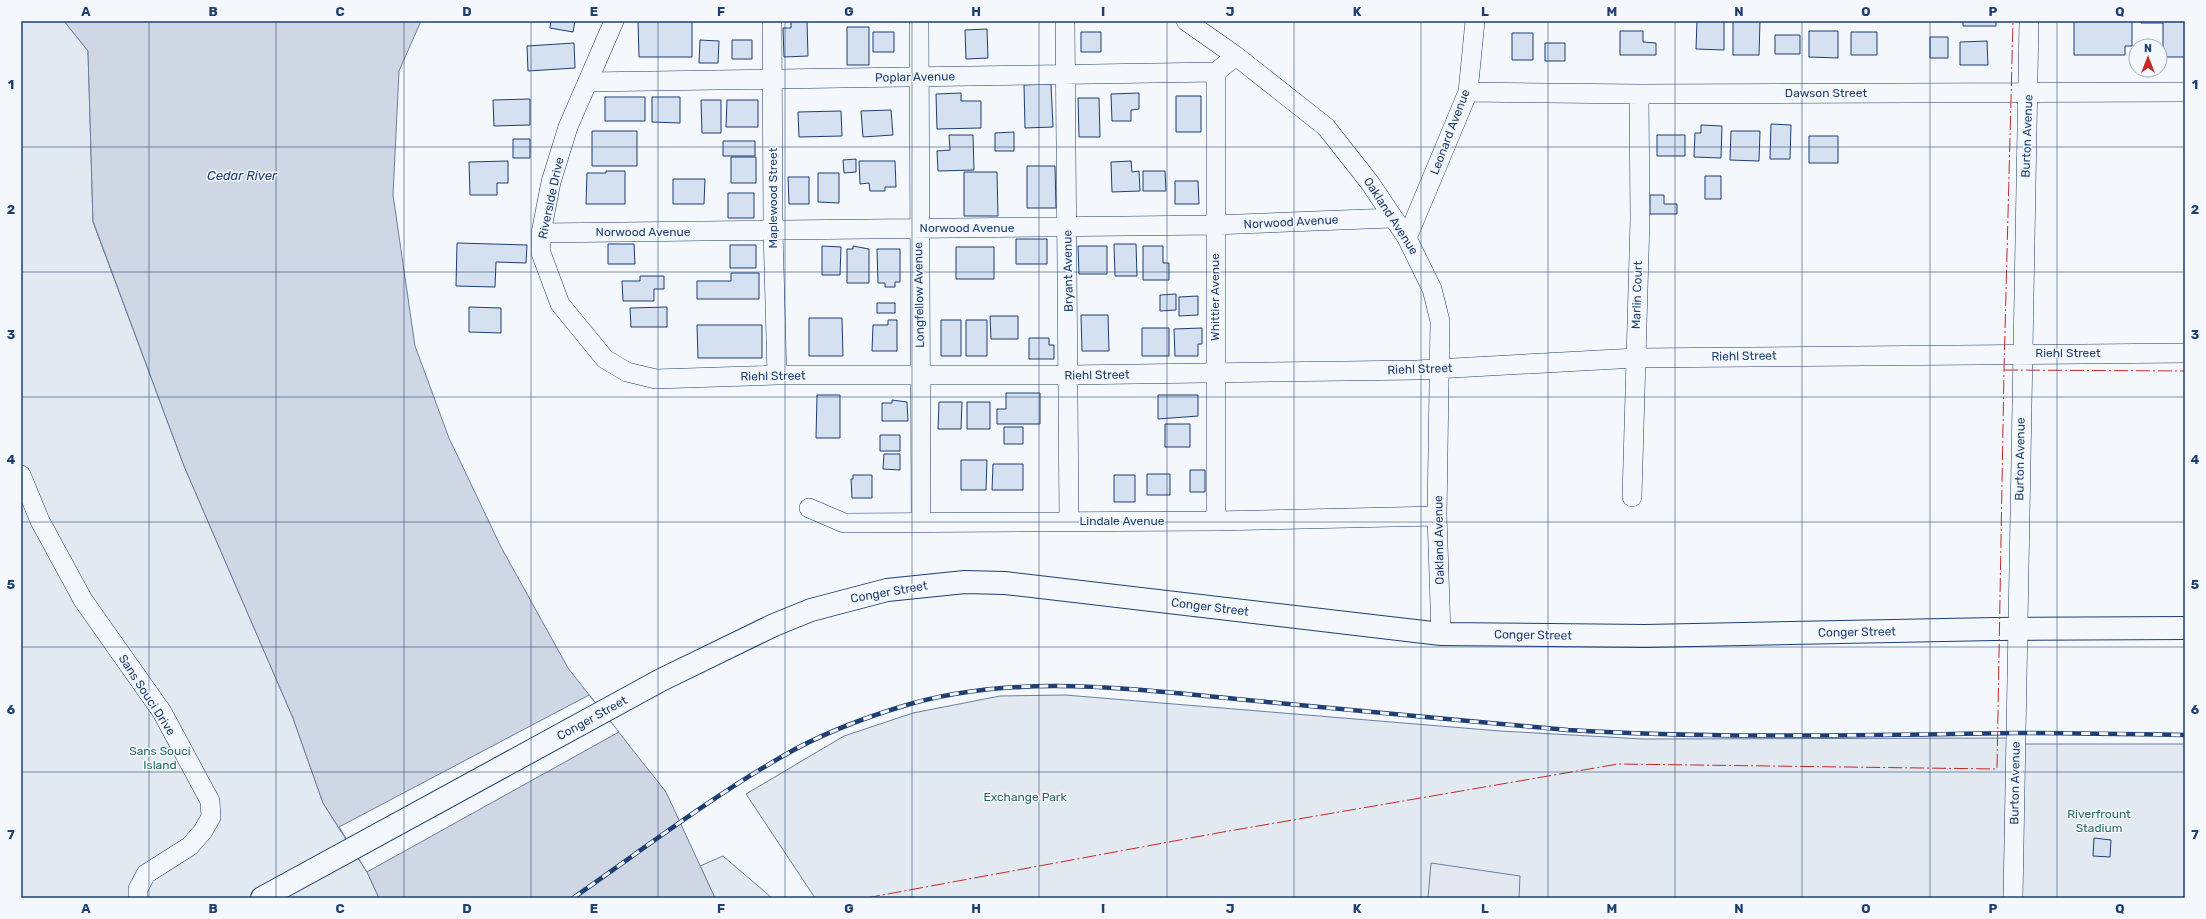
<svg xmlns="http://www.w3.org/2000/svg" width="2206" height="919" viewBox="0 0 2206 919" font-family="Rubik,sans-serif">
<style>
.green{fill:#e3e9f0;stroke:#687fa3}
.parking{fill:#e3e8f0;stroke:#687fa3}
.water{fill:#cfd7e4;stroke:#687fa3}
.pier{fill:#f4f7fb;stroke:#687fa3}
.building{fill:#d5e0f0;stroke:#1d3f73}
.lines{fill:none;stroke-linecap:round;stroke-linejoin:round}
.minor-casing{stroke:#1d3f73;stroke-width:20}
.major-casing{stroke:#1d3f73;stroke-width:24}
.minor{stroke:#f4f7fb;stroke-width:19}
.major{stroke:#f4f7fb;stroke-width:22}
.rail-casing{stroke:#1d3f73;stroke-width:4.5}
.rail{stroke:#f4f7fb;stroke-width:3;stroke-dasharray:9;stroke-linecap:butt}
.power{stroke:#c62828;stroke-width:1;stroke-dasharray:14 3 2 3;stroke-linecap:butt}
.grid{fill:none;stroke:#1d3f73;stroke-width:1;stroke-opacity:0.55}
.labels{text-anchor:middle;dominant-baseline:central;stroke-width:3;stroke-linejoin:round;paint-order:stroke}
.street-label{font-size:12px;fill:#1d3f73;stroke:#f4f7fb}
.park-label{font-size:12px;fill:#2c6c60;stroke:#f4f7fb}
.water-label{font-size:13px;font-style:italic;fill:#1d3f73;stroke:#f4f7fb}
.neatline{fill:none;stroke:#1d3f73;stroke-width:1.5}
.grid-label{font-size:13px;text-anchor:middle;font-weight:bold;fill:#1d3f73}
</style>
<rect width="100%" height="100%" fill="#f4f7fb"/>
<path class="green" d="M21,21H64L88,51L93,222L184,466L293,718L323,803L367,872L379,898H21Z
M1065,695L1500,731L1643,739L2016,738V744H2185V898H815L746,794L844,736L913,713L1000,696Z
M723,856L772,898H715L700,866Z"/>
<path class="parking" d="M1431,863L1520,876L1519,898H1428Z"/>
<path class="water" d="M64,21H421L399,71L393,195L415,346L449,438L501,547L568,668L666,792L715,898H379L367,872L323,803L293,718L184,466L93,221L88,51Z"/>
<path class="pier" d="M589,695L619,732L367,872L339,827Z"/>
<path class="building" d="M551,21H575L573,32L550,28Z
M638,21H692V57H639Z
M791,21H807L808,56L784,57L783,28H791Z
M1697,21H1724V50L1696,49Z
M1733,21H1760L1759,55H1733Z
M1963,21H1996V26H1963Z
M2074,21H2132V46H2125V55H2074Z
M2141,21H2185V57H2160V48H2163V23H2141Z
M847,27H869V65H847Z
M987,29L988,58L966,59L965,30Z
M1620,31H1643V42L1656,43V55H1620Z
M1809,31H1838V58L1809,57Z
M873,32H894V52H873Z
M1081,32H1101V52H1081Z
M1851,32H1877V55H1851Z
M1512,33H1533V60H1512Z
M1775,35H1800V54H1775Z
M1930,37H1948V58H1930Z
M700,40L719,41L718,63H699Z
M732,40H752V59H732Z
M1987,41L1988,65H1960V42Z
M574,43L575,68L528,71L527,46Z
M1545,43H1565V61H1545Z
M1051,84L1053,127L1025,128L1024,85Z
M961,93V101H981V128L937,129L936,94Z
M1139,93V109L1131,110V121H1112L1111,94Z
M1176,96H1201V132H1176Z
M605,97H645V121H605Z
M652,97H680V123L652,122Z
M1078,98H1099L1100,137H1079Z
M530,99V125L494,126L493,100Z
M701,100H721V133H702Z
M727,100H758V127H726Z
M891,110L893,135L863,137L861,111Z
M841,111L842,136L799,137L798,112Z
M1771,124L1791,125L1790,159H1770Z
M1701,125L1722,126L1721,158L1694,157L1695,133H1701Z
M592,131H637V166H592Z
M1731,131H1760L1759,161L1730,160Z
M1014,132V151H995V133Z
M949,135H973L974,170L938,171L937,151L950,150Z
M1657,135H1685V156H1657Z
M1809,136H1838V163H1809Z
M513,139H530V158H513Z
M723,141H755V156H723Z
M731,157H756V183H731Z
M856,159V172L844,173L843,160Z
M508,161V183H497V195H470L469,162Z
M859,161H895L896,187H885V191H870L869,183L860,184Z
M1131,161L1132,172L1139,171L1140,191L1112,192L1111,162Z
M1027,166H1055L1056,208H1027Z
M606,171H625V204H586L587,173H606Z
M1143,171H1165L1166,191H1143Z
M964,172H997L998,216H964Z
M818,173H839V203L818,202Z
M1705,176H1721V199H1705Z
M788,177H809V204H789Z
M673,179H705L704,204H673Z
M1175,181H1198L1199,204H1175Z
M728,193H754V218H728Z
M1650,195H1664V204H1677V214H1650Z
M1016,239H1047V264H1016Z
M457,243L527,245L526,263L496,262L495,287L456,286Z
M608,244H634L635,264H608Z
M1114,244H1136L1137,276H1115Z
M730,245H756V268H730Z
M822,246L841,247L840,275H822Z
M853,246L869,249V283H847V249H853Z
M1078,246H1107V274H1079Z
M1143,246H1163V263H1169V280H1143Z
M956,247H994V279H956Z
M877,249H900V282H895V287H885V283H878Z
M731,273H759V299H697V281H731Z
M640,276H664V289H654V301H623L622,281H640Z
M1176,294V310L1160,311V295Z
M1198,296V315L1179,316V297Z
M877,303H895V313H877Z
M469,307L501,308V333L469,332Z
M667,307V327H631L630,308Z
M1081,315H1108L1109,351H1082Z
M990,316H1018V339H991Z
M809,318H842L843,356H809Z
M888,320H897V351H872L873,325H888Z
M941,320H961V356H941Z
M966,320H987V356H966Z
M697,325H762V358H698Z
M1142,328H1169V356H1142Z
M1202,328V344H1198V356H1175L1174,329Z
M1029,338H1049V345H1054V359H1029Z
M1006,393H1040V424H997V409H1006Z
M817,395H840V438H816Z
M1158,395H1198V416L1158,419Z
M892,400L907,402L908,421H882V403H892Z
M939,402H962L961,429H938Z
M967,402H990V429H967Z
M1165,424H1190V447H1165Z
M1004,427H1023V444H1004Z
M880,435H900V451H880Z
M884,454H900V470L883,469Z
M961,460H987L986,490H961Z
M993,464H1023V490H992Z
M1190,470H1205V492H1190Z
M1147,474H1170V495H1147Z
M853,475H872V498H852L851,479H853Z
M1114,475H1135V502H1114Z
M2094,838L2111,840L2110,857L2093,856Z"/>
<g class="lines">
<defs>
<path id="minor" d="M614,21L568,127L551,182L541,233V253L560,304L605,359L627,372L656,379L777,375H1069L1417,370L1636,358L2185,353
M772,21L773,231L777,375
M919,21L921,522
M1065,21L1069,521
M1186,21L1236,56L1326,127L1370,183L1407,238L1432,289L1440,321L1437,516L1441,634
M1216,72V521
M588,82L1216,72L1236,56
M1468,92L1639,94L2185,92
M541,233L1214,225L1392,218
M1407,238L1468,92L1475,21
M21,475L40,521L83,600L162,712L210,801L211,817L203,831L190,846L146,874L138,889V898
M1632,497L1640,220L1639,94
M809,508L844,523L1216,521L1437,516
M2013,898L2029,21"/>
<path id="major" d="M262,898L661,680L774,625L811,610L887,590L965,582L1005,583L1441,634L1645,636L1995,629L2185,628"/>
</defs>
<use href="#minor" class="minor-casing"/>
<use href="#major" class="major-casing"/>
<use href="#minor" class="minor"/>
<use href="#major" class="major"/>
<defs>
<path id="rail" d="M573,898C642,850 710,798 783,756C819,735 861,719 900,707C1016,671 1139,690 1257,701C1361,711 1464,721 1568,730C1717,739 1865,735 2014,733C2071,733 2128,734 2185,735"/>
</defs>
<use href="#rail" class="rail-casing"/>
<use href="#rail" class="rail"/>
<path class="power" d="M2004,370L2185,371
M866,898L1223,832L1618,764L1997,769L2004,370L2013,21"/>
</g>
<path class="grid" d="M149,21V898M276,21V898M404,21V898M531,21V898M658,21V898M785,21V898M912,21V898M1039,21V898M1167,21V898M1294,21V898M1421,21V898M1548,21V898M1675,21V898M1802,21V898M1930,21V898M2057,21V898M21,147H2185M21,272H2185M21,397H2185M21,522H2185M21,647H2185M21,772H2185"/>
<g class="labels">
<g class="street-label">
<text transform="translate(915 77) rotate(-1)">Poplar Avenue</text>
<text x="1826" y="93">Dawson Street</text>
<text transform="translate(1450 132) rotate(-69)">Leonard Avenue</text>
<text transform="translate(2027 136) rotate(-88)">Burton Avenue</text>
<text transform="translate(551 198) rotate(-78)">Riverside Drive</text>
<text transform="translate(773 198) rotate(-90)">Maplewood Street</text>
<text transform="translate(1391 216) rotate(57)">Oakland Avenue</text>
<text transform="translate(1291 222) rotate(-3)">Norwood Avenue</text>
<text x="967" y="228">Norwood Avenue</text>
<text x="643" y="232">Norwood Avenue</text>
<text transform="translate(1068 271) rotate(-91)">Bryant Avenue</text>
<text transform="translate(919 295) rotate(-91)">Longfellow Avenue</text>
<text transform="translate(1637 295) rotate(-88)">Marlin Court</text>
<text transform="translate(1215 297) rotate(-90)">Whittier Avenue</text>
<text x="2068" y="353">Riehl Street</text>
<text transform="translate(1744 356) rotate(-1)">Riehl Street</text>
<text transform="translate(1420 369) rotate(-2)">Riehl Street</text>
<text transform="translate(1097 375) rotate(-1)">Riehl Street</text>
<text transform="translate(773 376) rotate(-1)">Riehl Street</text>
<text transform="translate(2020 459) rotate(-89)">Burton Avenue</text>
<text x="1122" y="521">Lindale Avenue</text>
<text transform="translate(1439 540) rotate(-91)">Oakland Avenue</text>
<text transform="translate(889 592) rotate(-10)">Conger Street</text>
<text transform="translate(1210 607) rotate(7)">Conger Street</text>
<text transform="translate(1857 632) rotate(-1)">Conger Street</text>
<text transform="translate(1533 635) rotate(1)">Conger Street</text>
<text transform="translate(147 695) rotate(57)">Sans Souci Drive</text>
<text transform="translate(592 718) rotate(-29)">Conger Street</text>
<text transform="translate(2015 783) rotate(-89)">Burton Avenue</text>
</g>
<g class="park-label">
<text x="160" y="751">Sans Souci<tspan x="160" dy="14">Island</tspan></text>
<text x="1025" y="797">Exchange Park</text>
<text x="2099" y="814">Riverfrount<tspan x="2099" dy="14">Stadium</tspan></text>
</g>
<g class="water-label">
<text x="242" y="175">Cedar River</text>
</g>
</g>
<rect width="2206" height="919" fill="none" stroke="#f4f7fb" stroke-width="44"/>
<g transform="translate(2148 58)"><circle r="19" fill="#f4f7fb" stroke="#9eadc5"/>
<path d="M0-3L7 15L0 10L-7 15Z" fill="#c62828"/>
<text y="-6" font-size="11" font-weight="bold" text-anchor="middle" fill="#1d3f73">N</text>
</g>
<rect x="22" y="22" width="2162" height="875" class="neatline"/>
<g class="grid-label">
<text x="86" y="16">A</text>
<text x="213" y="16">B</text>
<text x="340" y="16">C</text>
<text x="467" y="16">D</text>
<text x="594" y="16">E</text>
<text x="721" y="16">F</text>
<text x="849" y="16">G</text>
<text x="976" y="16">H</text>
<text x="1103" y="16">I</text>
<text x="1230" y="16">J</text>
<text x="1357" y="16">K</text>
<text x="1485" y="16">L</text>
<text x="1612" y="16">M</text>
<text x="1739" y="16">N</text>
<text x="1866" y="16">O</text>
<text x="1993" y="16">P</text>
<text x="2120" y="16">Q</text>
<text x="11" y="89">1</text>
<text x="2195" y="89">1</text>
<text x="11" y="214">2</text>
<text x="2195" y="214">2</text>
<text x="11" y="339">3</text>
<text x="2195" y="339">3</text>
<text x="11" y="464">4</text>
<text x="2195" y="464">4</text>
<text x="11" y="589">5</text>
<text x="2195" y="589">5</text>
<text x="11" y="714">6</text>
<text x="2195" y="714">6</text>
<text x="11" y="839">7</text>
<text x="2195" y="839">7</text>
<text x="86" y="913">A</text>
<text x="213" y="913">B</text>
<text x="340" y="913">C</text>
<text x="467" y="913">D</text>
<text x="594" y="913">E</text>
<text x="721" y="913">F</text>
<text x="849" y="913">G</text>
<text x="976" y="913">H</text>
<text x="1103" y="913">I</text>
<text x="1230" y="913">J</text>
<text x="1357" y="913">K</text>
<text x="1485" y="913">L</text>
<text x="1612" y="913">M</text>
<text x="1739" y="913">N</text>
<text x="1866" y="913">O</text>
<text x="1993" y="913">P</text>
<text x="2120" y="913">Q</text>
</g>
</svg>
